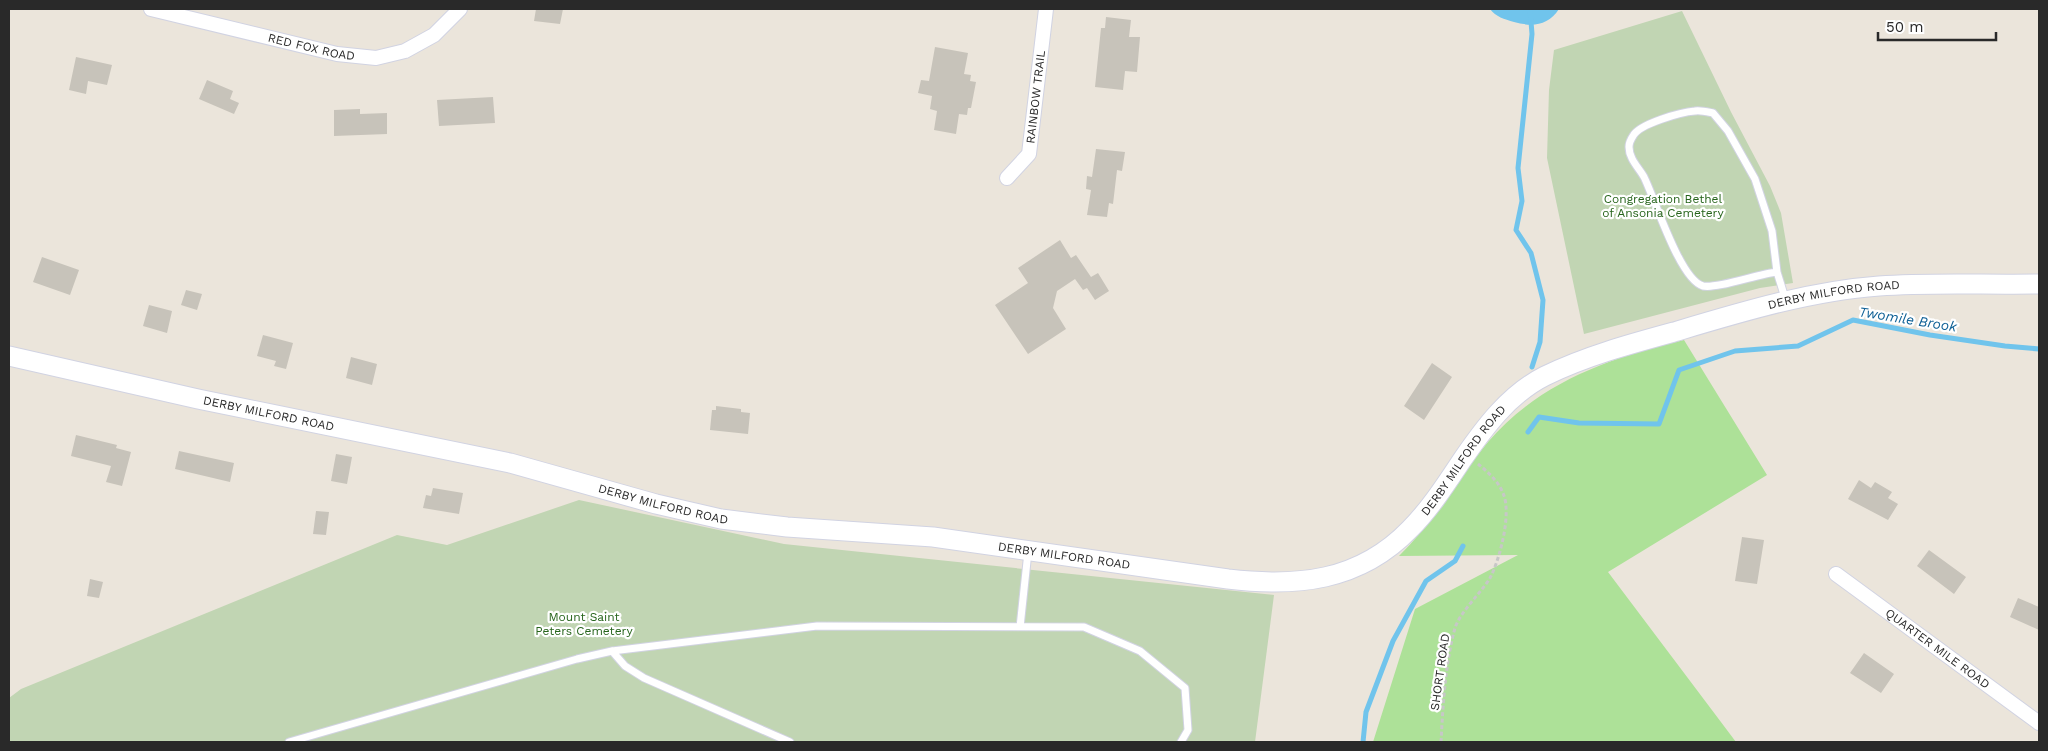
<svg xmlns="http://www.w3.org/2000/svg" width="2048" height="751" viewBox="0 0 2048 751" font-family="'Work Sans',sans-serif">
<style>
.green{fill:#ade198}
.cemetery{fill:#c1d5b3}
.water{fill:#70c4ec}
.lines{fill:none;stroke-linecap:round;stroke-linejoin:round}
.stream{stroke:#70c4ec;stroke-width:5}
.building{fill:#c7c3ba}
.lane-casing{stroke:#d1d3e2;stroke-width:9}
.street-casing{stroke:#d1d3e2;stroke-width:16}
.secondary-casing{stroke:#d1d3e2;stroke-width:21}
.path{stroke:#c7c7c7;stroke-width:3;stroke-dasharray:4 2.5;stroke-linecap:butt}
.lane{stroke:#fff;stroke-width:7}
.street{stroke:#fff;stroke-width:14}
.secondary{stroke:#fff;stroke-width:19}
.labels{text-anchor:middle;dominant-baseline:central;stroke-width:4.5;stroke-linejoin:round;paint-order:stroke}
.street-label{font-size:12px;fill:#292929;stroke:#fff}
.park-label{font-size:12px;fill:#26641b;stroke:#fff}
.water-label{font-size:14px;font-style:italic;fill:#106196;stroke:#fff}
</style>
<rect width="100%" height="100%" fill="#ebe5db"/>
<path class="green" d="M1684,340L1767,475L1608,572L1736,742H1373L1415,609L1518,555L1399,556C1434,522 1457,480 1488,442C1538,383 1611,357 1684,340Z"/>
<path class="cemetery" d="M1682,11L1731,112L1770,186L1781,213L1793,283L1760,288L1584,334L1547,158L1549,90L1554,50Z
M579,500L784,544L1274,595L1255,742H9V698L21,689L397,535L447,545Z"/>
<path class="water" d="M1490,9H1559C1548,26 1532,27 1514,22C1504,19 1496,17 1490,9Z"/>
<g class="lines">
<path class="stream" d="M1530,9L1532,34L1518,168L1522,201L1516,230L1531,253L1543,300L1540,342L1532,367
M1528,432L1539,417L1579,423L1659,424L1679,370L1735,351L1798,346L1853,320L1930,335L2005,346L2039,349
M1363,742L1366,712L1393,641L1426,581L1455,561L1463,546"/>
</g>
<path class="building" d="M536,9H563L560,24L534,21Z
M1106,17L1131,20L1129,37H1140L1137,72L1125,71L1123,90L1095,87L1101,28H1105Z
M935,47L968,53L964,74L971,75L970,81L976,82L971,108H968L967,115L959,114L956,134L934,130L937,111L930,109L932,96L918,93L921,80L929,81Z
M76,57L112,65L107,85L88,81L86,94L69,90Z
M207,80L233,91L230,99L239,103L234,114L199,99Z
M493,97L495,123L439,126L437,100Z
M360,109V114L387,113V134L334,136V110Z
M1096,149L1125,152L1122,171L1117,170L1113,204L1109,203L1107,217L1087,215L1091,190L1086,189L1087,176L1092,177Z
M1060,240L1071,258L1076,255L1091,277L1098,273L1109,291L1095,300L1087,288L1083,290L1075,279L1057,291L1053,308L1066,329L1028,354L995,305L1028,283L1018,268Z
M42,257L79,270L70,295L33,282Z
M186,290L202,294L197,310L181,305Z
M149,305L172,311L167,333L143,326Z
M263,335L293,343L286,369L274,366L276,361L257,356Z
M351,357L377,364L372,385L346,378Z
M1432,363L1452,377L1424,420L1404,406Z
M716,406L741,409V412L750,413L748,434L710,430L712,410H716Z
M76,435L117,445L116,448L131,452L122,486L106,482L111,466L71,456Z
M179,451L234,463L230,482L175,469Z
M336,454L352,457L347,484L331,481Z
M1859,480L1871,488L1875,482L1892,492L1888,498L1898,504L1888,520L1848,499Z
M433,488L463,493L459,514L423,508L426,495L431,496Z
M316,511L329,512L326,535L313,534Z
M1742,537L1764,540L1757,584L1735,581Z
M1929,550L1966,577L1954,594L1917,566Z
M90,579L103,582L99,598L87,596Z
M2018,598L2039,607V630L2010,617Z
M1864,653L1894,674L1881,693L1850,673Z"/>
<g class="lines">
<defs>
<path id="lane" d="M1777,272C1758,274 1717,289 1703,286C1680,280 1655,199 1644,177C1639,168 1629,159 1629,147C1629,144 1631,139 1633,136C1639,124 1681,112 1695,111C1700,110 1708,112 1713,113L1728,131L1755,179L1772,231L1777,272L1786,301
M1020,627L1028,552
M612,651L625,666L644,678L790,742
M289,742L577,659L612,651L817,626L1084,627L1140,651L1185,688L1188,730L1181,742"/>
<g id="street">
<path id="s1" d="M151,9L337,54L376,58L405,51L434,35L460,9"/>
<path id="s2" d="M1007,178L1029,154L1046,9"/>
<path id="s3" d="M1836,574L2039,723"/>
</g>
<g id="secondary">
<path id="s4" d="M9,356L198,399L510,463L656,504L721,519L787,527L933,537L1228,579C1296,587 1359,582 1410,529C1430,509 1446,484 1462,460C1484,428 1509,394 1545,376C1586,356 1630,344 1674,332C1741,312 1810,291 1879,286C1932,282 1986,285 2039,284"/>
</g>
</defs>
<use href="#lane" class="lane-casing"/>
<use href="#street" class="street-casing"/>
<use href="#secondary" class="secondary-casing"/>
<path class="path" d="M1441,742C1443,705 1445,664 1455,628C1460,612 1481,593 1490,578C1500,559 1512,513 1503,493C1498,481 1488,472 1478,464"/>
<use href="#lane" class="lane"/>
<use href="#street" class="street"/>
<use href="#secondary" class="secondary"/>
</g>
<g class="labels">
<g class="street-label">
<text stroke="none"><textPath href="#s1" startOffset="165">RED FOX ROAD</textPath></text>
<text stroke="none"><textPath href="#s2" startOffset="90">RAINBOW TRAIL</textPath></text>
<text stroke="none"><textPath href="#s4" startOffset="1945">DERBY MILFORD ROAD</textPath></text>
<text stroke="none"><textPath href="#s4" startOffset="266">DERBY MILFORD ROAD</textPath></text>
<text stroke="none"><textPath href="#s4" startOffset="1525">DERBY MILFORD ROAD</textPath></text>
<text stroke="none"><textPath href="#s4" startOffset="671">DERBY MILFORD ROAD</textPath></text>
<text stroke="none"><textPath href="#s4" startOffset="1076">DERBY MILFORD ROAD</textPath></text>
<text stroke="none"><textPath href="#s3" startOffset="126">QUARTER MILE ROAD</textPath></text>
<text transform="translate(1440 672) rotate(-82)">SHORT ROAD</text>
</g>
<g class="park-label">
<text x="1663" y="199">Congregation Bethel<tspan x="1663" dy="14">of Ansonia Cemetery</tspan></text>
<text x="584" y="617">Mount Saint<tspan x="584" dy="14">Peters Cemetery</tspan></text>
</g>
<g class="water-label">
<text transform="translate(1908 319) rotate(9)">Twomile Brook</text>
</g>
</g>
<rect width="2048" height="751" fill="none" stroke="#292929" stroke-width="20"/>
<path d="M1878 32v8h118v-8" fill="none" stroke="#292929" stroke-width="2.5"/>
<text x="1886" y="32" font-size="15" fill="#292929" stroke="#ffffff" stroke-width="4" paint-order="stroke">50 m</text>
</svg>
